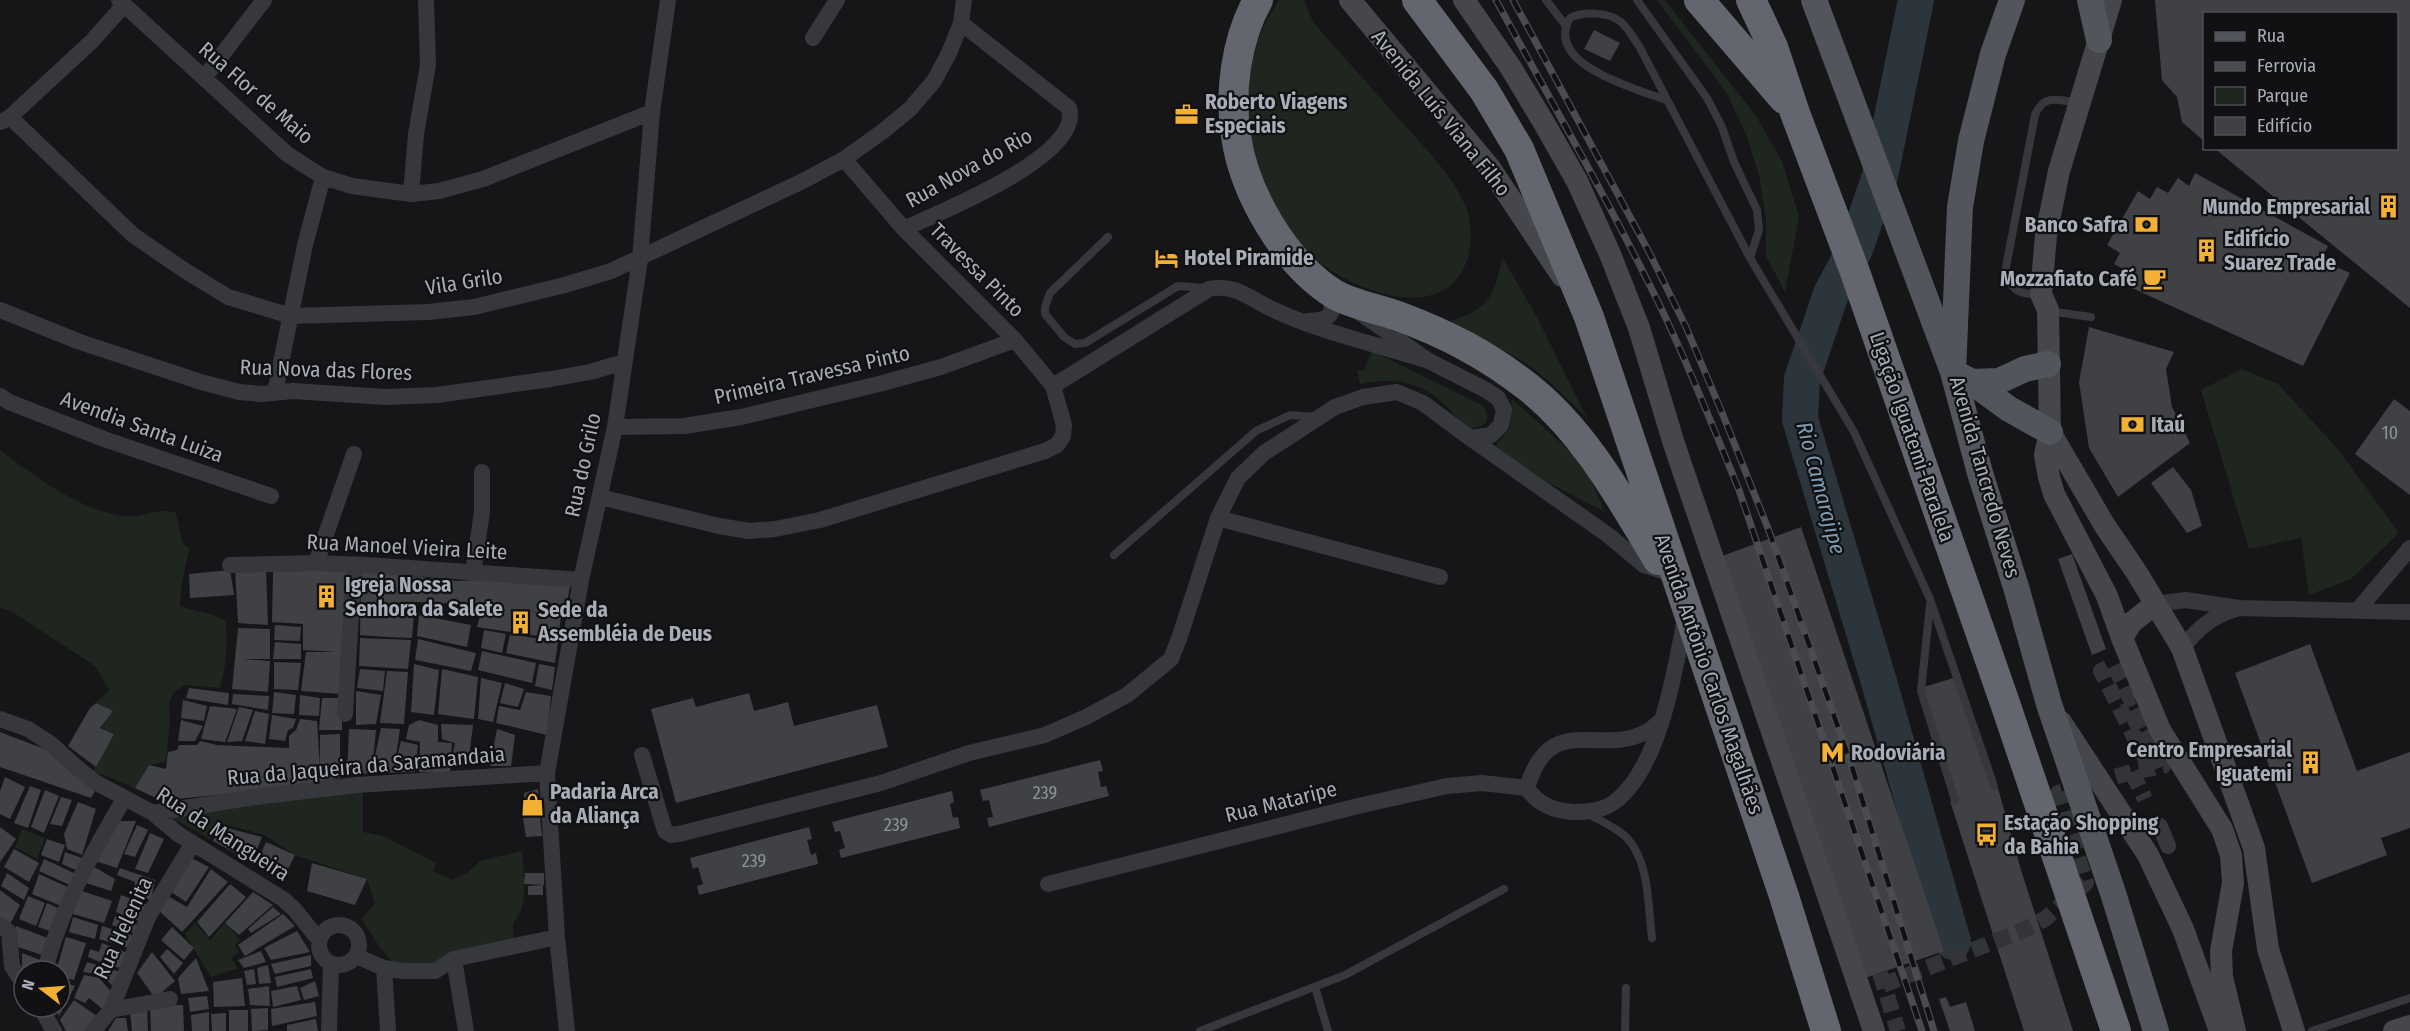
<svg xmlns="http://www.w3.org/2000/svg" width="2410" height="1031" viewBox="0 0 2410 1031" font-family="'Fira Sans Condensed',sans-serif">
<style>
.green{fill:#1e261f}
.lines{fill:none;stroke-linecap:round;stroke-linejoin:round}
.river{stroke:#2c353c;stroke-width:36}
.building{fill:#404145}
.street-tunnel{stroke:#333438;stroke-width:16;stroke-dasharray:16 8;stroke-linecap:butt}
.lane{stroke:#37383d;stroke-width:8}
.street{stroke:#37383d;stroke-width:16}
.secondary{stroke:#45474d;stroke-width:22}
.primary{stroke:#53555c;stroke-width:26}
.highway{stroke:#63666e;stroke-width:30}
.rail-casing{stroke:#4a4c52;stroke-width:7}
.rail{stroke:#111113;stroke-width:4.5;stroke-dasharray:14;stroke-linecap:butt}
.labels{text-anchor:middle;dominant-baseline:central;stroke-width:4.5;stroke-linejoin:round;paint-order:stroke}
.number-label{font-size:18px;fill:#8e929b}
.street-label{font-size:21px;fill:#a8adb8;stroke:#111113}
.poi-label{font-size:21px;font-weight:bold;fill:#a8adb8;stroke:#111113;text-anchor:start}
.water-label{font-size:22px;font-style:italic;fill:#7f9bb3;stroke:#111113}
</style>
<rect width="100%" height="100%" fill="#161618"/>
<path class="green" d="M1279,0H1304L1313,22C1342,55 1371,88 1400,120C1424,147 1452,174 1466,207C1472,222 1472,245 1467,260C1442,334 1330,283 1296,241C1251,186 1233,94 1263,28C1267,18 1274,9 1279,0Z
M1657,0H1665L1756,116L1782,161L1799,217L1785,292L1766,256V219L1759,175L1746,134L1726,92Z
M1502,257L1538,319L1587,418C1568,400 1550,380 1528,365C1501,347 1471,335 1440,324C1484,312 1494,303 1502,257Z
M1372,351L1482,405C1494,420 1484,429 1468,428C1456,419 1449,407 1437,398C1415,380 1388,378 1360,384L1357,369L1363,371Z
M2242,369L2278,384L2337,448L2399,533L2351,579L2309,595L2301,538L2249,549L2201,390Z
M1512,399L1571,452L1590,478L1605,512L1547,482L1495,446L1510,427Z
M0,450C36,477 76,508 122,516C141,519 159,506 176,513L182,542L189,549L182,583L180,606C197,612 211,612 226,621C227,644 227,666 220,688L184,685L174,692L169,704L170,721L166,762L149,765L135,788L93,771L114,734L101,728L112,711L96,703L109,690L95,666L11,611L0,608Z
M363,791V832L383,836L436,863L433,871L453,880L467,873L480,861L522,851C523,876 530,903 513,924L514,941C486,950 416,984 391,960C379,949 371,932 361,919L375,903L367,879L295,855L264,835L219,823L210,839L163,813Z
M22,829L45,838L37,859L15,847Z
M195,923L210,940L225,923L240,940L235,944L239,952L231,958L238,968L211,977L185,934Z"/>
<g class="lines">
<path class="river" d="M1916,0L1880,176L1855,249L1831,294L1802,379L1800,419L1879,682L1953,942"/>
</g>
<path class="building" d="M2155,0H2410V308L2214,148H2397V14H2204V141L2182,122L2177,97L2162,80Z
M1594,30L1620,43L1610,61L1584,49Z
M2195,173L2328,246L2321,260L2350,273L2303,366L2121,283L2127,271L2114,264L2120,253L2107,245L2138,191L2150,199L2157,187L2168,193L2178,178L2189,186Z
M2089,327L2174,352L2166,369L2172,407L2190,443L2118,497L2089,448L2079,382Z
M2394,399L2410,411V495L2355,454Z
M2173,467L2191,490L2202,526L2187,533L2151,483Z
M1801,527L1944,951L1865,978L1722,556Z
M2072,554L2106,649L2092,655L2058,559Z
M266,568L268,625L238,623L235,569Z
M350,568L341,694L301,691L306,652H337L303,650V624L272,622L273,571Z
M230,570L234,595L190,598L189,574Z
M361,571L458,581L477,580L570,585L565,616L528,611L561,617L558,639L477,627L483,605L415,602L412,638L387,637L360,635Z
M419,615L471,625L467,647L417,636Z
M275,625L301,627L300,641L274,640Z
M238,628L270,629V659H242L270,661L268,692L232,689Z
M484,630L506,634L502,653L481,648Z
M510,634L558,642L555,663L506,653Z
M360,638L411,640L408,669L359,666Z
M418,639L476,653L471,671L415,660Z
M275,642L301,644V659H273Z
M2310,644L2357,771L2410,752V828L2381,838L2387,855L2312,883L2235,673Z
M482,651L536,663L532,683L478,670Z
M274,662L301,663L298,690L274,689Z
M414,664L439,670L434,715L411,712Z
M539,664L555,667L552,690L535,686Z
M360,669L385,671L383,691L357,688Z
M442,669L478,677L474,719L438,714Z
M387,671L408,672L404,724L380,723Z
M481,678L502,683L493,722L478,719Z
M1953,678L1997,785L2021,870L2073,1031H2024L1950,801L1957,800L1921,688Z
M505,683L524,689L518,707L500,703Z
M189,688L229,693L228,705L186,698Z
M356,691L381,695L376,724L356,725Z
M274,692L296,695L294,714L272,713Z
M526,692L551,696L547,735L496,723L499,706L520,710Z
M749,693L754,711L788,702L794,726L877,705L888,747L676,803L651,709L693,698L696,707Z
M233,694L269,696L268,710L232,704Z
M300,695L320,698L319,716L299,715Z
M322,698H342V730H319Z
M183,700L207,706L204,721L181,718Z
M96,703L113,711L100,728L114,734L96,767L68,746L90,708Z
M210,706L237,709L225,742L201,739Z
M239,707L253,710L242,741L227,742Z
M255,711L269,714L265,744L245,741Z
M272,715L296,719L293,728L288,730L285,741L269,739Z
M300,719L317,721L320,767V735L340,734V778L292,787L177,799H158L135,788L149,765L166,769L168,752L177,750L179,745H197L200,741L217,745L289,748V736L296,730Z
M181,720L203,726L195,741H178Z
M419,720L438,725V742L452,743L450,773L419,772L420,742L406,739L409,725Z
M441,724L473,725L468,766L450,767L455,743L442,739Z
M381,728L400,729L394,769L401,741L418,745L415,772L347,774L349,729L376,730L372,770Z
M497,729L515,735L511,766H490Z
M0,732L47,750L95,791L91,798L0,767Z
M1100,760L1103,771L1098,772L1101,787L1106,786L1109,796L989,827L987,818L993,817L989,800L983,801L980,790Z
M5,777L25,787L10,819L0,814V791Z
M30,786L41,790L28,828L14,823Z
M538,789L540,814L525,816L524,793Z
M45,790L59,796L44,833L31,827Z
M952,791L954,802L950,804L953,818L958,817L960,828L841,858L839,850L845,848L840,831L835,832L832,822Z
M61,797L72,800L62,826L50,824Z
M78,802L96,809L82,855L67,849L64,834Z
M540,816L542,836L526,837L523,818Z
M115,821H136L117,868L92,860Z
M137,825L148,830L135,857L124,854Z
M220,826L262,837L252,862L213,841Z
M0,827L16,839L0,862Z
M809,827L812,839L807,840L811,855L816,853L818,864L699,895L697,886L703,884L698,867L693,869L690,858Z
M150,833L164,839L148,873L135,869Z
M47,839L65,845L59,862L41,855Z
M266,842L295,855L283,879L257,864Z
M14,849L39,863L29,882L4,867Z
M65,852L82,858L78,871L62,864Z
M189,857L209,867L186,902L167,889Z
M44,859L76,874L72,886L39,871Z
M312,863L367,879L355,905L307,891Z
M89,864L115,879L111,891L83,882Z
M120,868L155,880L151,900L133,895L135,882L117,875Z
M211,869L228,882L182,932L155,907L164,894L187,907Z
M7,873L29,888L24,900L1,886Z
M525,873H544V885L524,884Z
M39,874L72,889L66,908L32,894Z
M230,884L246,897L209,937L197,922Z
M543,885V895H528V886Z
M0,890L20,905L10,924L0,917Z
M79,890L112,901L104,923L73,914Z
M253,892L273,905L239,935L225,923Z
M121,895L147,905L141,922L116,912Z
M28,896L45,903L36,926L19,919Z
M47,903L64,911L56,933L38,927Z
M273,907L281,914L251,933L248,929Z
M283,914L295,926L245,956L238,945Z
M115,916L140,926L138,935L112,925Z
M73,917L98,925L95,939L69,932Z
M16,926L53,940L48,957L12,945Z
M102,926L137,937L133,949L99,939Z
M172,927L194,948L184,960L161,940Z
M297,931L310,952L271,960L264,948Z
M66,937L86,943L74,980L60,976V971H56Z
M102,943L130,954L125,969L107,965L88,957L90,949L99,952Z
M167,949L183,963L174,974L160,957Z
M261,951L266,962L244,968L238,960Z
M152,952L175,981L155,998L137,973Z
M22,953L46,962L44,971H26L22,967Z
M311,955V966L275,974L271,964Z
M196,958L209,991L181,994L178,978Z
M87,962L124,973L117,990L101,975L83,972Z
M268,965L271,983L259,984L257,968Z
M254,969L256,984L247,985L244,971Z
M311,969L313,978L277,987L275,977Z
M84,975L99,978L115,996L106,1012L89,998L85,1003L74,998Z
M242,978L245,1006L214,1007L213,982Z
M60,981L75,986L59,1016L55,1007H60Z
M315,981L319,996L304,1000L300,988Z
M269,986L270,1006L250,1005L248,989Z
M297,986L301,1000L273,1007L271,991Z
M207,996L209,1009L190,1012L188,998Z
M1946,997L1950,1007L1966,1002L1975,1031H1950L1939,999Z
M74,1000L101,1019L90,1031H66L60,1020Z
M315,1002L317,1016L272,1026L271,1009Z
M150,1005H183L184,1031H151Z
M147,1006L148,1031H132L130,1012Z
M268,1008V1030L252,1031L251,1009Z
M229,1010H248V1031H229Z
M209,1012V1031H192L191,1015Z
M226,1013V1031H212L211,1014Z
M116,1018H126L128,1031H108Z
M316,1019L318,1031H287V1025Z"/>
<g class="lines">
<path class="street-tunnel" d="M2132,772L2145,799
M1880,973L1898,1031
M1883,985L2019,932L2045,919L2086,883L2058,793L2132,772L2163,766L2114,665L2101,671L2146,760L2152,757L2127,702"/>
<path class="lane" d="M1546,0L1566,26
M1637,0L1707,98L1722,127L1734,162L1757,210L1759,230L1750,258
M1666,100C1636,89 1543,64 1570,18C1583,11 1609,12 1621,22C1628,28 1633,38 1639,46L1750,258L1854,432L1930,599L1994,786
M1108,237L1050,293L1045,307V314L1064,337L1075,344L1085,343L1178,286L1206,288
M2039,294C2017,295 2009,289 2006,267L2035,115C2044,93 2059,100 2078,103
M2048,311L2091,317
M1114,555L1256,431L1290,415L1316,417
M1930,605L1921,691L1955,800
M1586,813C1599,820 1616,827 1627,838C1650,863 1648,907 1652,938
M1315,987L1328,1031
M1200,1031L1345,975L1504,889
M1625,1031L1626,988
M2312,1031L2410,998"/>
<path class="street" d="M119,0L287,154L323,177L352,186L411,194L439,191L483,179L652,112
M813,38L837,0
M204,78L264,0
M10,117L133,235L184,270L228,297L291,316L428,312L474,307L565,285L611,271L803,181L844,159L882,132L910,109L934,81L949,53L961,23L964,0
M1,122L10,117L92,41L124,5
M411,194L416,134L428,65L426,0
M904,229C939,212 1084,156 1069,108L961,23
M0,310L80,342L201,382L239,392L261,394L293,391L385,397L437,395L551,379L590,372L624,362
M1360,313L1429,361L1486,390L1498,398L1504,409L1501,425L1491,435L1470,438
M1308,321C1335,319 1336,313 1326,289
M1053,386L1209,289C1232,283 1250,298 1270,308C1319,332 1376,344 1429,361
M275,392L305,245L323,177
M0,396L9,402L104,439L271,496
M615,427L684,426L741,417L879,384L941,367L1015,340
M600,497L719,526L749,531L775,529L820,520L1045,451L1057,445L1063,436L1064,425L1053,386L1015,340L904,229L844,159
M1218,518L1440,577
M316,563L354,454
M230,565L316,563L367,565L581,580
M473,573L482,512V472
M2155,604L2186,600L2239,608L2410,612
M2357,611L2410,548
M2182,648C2198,629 2211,616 2236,609
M345,714L354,565
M0,719L28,729L51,744L74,765L95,782L153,813L178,834L283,899L295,910L319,940
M642,755L665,831L671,835L679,834L881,783L969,753L1045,735L1086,717L1127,695L1171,659L1180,636L1218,518L1238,478L1264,453L1335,407L1363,397L1397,392L1423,403L1470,438L1608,535L1644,565L1662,571
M1527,788C1550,710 1598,757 1646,732C1651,730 1656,724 1661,721
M153,813L255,797L357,785L547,773
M2160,826L2168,846
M1048,884L1358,806L1447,786L1482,783L1527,788C1537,804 1554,811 1573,812C1588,812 1604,811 1617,800C1660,765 1675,671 1685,618
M0,925L9,932L12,966L24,985
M319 945a20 20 0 1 1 40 0a20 20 0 1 1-40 0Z
M356,956L384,968L403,971H435L454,959L557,937
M454,959L466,1031
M384,968L388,1031
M45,971C60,910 92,853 124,799
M40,1007L54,1031
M111,1010L170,999
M93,1031L111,1010L148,917L193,843
M329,1031L331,964
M567,1031L557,937L547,773L581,580L615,427L640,259L652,112L668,0"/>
<path class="secondary" d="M1350,0L1490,168L1562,276
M1464,0L1511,68L1544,123L1577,181L1610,254L1639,328L1674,444L1874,1031
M2111,0L2059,171L2046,235L2041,294L2048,310L2050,432L2045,455L2049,477L2054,494L2107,596L2122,638L2160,730L2222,829L2231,855L2233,883L2221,951L2222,977L2235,1031
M2050,432L2105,526L2137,573L2182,648L2254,848L2268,949L2294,1031
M2122,638L2131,623L2155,604
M2061,722L2148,855L2183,929L2220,1031
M2394,1031L2410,1026"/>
<path class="primary" d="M1814,0L1953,372L1972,382L2009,409L2050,432
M2012,0L1993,54L1971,141L1960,207L1953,372L1980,473L2016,587L2049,704L2113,893L2156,1031
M2090,0L2099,40
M1972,382L1999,381L2025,369L2048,364"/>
<path class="highway" d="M1258,0C1236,40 1229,92 1236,136C1244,193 1285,263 1334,294C1350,304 1379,309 1398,316C1447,334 1487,355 1528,387C1585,432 1621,499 1658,560
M1417,0L1484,90L1519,149L1589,317L1784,896L1826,1031
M1699,0L1784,99
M1751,0L1773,47L1795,113L1855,272L2006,706L2116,1031"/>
<defs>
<path id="rail" d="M1496,0C1552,103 1611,205 1662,310C1690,369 1714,429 1739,490L1922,1031
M1513,0L1649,252L1686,327L1723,415L1769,531L1852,767L1934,1031"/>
</defs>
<use href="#rail" class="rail-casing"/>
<use href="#rail" class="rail"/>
</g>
<defs>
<symbol id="office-bare" viewBox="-9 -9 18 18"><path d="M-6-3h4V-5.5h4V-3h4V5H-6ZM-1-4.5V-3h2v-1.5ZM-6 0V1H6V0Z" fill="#f2b134" stroke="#111113" stroke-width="2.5" paint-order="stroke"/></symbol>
<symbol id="building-bare" viewBox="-9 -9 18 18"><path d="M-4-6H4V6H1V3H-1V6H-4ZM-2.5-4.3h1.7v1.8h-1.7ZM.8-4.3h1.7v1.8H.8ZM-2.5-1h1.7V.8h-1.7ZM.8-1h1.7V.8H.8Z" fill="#f2b134" stroke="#111113" stroke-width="2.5" paint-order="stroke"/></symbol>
<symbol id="bank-bare" viewBox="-9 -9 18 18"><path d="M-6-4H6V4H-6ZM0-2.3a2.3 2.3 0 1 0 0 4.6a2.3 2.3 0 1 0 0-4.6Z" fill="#f2b134" stroke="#111113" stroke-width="2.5" paint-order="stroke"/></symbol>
<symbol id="hotel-bare" viewBox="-9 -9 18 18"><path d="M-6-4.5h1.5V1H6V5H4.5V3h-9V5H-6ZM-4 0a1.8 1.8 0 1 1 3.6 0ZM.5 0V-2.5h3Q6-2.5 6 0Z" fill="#f2b134" stroke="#111113" stroke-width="2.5" paint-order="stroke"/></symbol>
<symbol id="cafe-bare" viewBox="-9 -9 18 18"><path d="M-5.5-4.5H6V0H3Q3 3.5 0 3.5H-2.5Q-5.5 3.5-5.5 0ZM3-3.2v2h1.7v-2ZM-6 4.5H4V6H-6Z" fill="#f2b134" stroke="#111113" stroke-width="2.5" paint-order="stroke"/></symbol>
<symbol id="metro-bare" viewBox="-9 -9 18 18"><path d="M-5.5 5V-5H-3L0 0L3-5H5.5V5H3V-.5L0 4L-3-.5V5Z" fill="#f2b134" stroke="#111113" stroke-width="2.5" paint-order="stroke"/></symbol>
<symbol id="shop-bare" viewBox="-9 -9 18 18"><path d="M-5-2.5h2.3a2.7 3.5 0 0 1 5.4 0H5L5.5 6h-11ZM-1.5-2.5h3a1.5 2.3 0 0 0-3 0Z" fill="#f2b134" stroke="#111113" stroke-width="2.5" paint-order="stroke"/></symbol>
<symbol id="bus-bare" viewBox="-9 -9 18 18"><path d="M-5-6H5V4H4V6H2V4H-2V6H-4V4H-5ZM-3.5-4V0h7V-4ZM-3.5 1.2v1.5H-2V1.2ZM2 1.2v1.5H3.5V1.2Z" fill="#f2b134" stroke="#111113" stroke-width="2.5" paint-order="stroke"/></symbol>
</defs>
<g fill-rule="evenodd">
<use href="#office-bare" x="1170" y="98" width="33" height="33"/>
<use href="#building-bare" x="2372" y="190" width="33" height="33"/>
<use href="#bank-bare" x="2130" y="208" width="33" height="33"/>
<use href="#building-bare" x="2190" y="234" width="33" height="33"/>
<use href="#hotel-bare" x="1150" y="242" width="33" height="33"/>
<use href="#cafe-bare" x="2138" y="262" width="33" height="33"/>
<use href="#bank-bare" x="2116" y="408" width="33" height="33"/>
<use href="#building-bare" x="310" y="580" width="33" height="33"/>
<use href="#building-bare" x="504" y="606" width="33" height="33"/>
<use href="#metro-bare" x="1816" y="736" width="33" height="33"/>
<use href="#building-bare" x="2294" y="746" width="33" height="33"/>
<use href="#shop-bare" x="516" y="788" width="33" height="33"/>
<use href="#bus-bare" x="1970" y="818" width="33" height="33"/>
</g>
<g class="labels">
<g class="number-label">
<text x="2390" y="433">10</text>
<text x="1045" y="793">239</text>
<text x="896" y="825">239</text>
<text x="754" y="861">239</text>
</g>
<g class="street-label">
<text transform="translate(256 93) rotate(41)">Rua Flor de Maio</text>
<text transform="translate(1441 113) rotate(51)">Avenida Luís Viana Filho</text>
<text transform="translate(969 168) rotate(-29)">Rua Nova do Rio</text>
<text transform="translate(977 270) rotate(45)">Travessa Pinto</text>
<text transform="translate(464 282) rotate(-9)">Vila Grilo</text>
<text transform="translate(326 370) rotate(2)">Rua Nova das Flores</text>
<text transform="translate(812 375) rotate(-13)">Primeira Travessa Pinto</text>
<text transform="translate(142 427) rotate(20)">Avendia Santa Luiza</text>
<text transform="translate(1912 437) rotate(71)">Ligação Iguatemi-Paralela</text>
<text transform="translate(583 465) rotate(-78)">Rua do Grilo</text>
<text transform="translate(1985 477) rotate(74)">Avenida Tancredo Neves</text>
<text transform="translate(407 547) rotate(3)">Rua Manoel Vieira Leite</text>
<text transform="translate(1709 674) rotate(71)">Avenida Antônio Carlos Magalhães</text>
<text transform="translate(366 766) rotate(-5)">Rua da Jaqueira da Saramandaia</text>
<text transform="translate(1281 802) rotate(-14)">Rua Mataripe</text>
<text transform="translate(223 834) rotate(33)">Rua da Mangueira</text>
<text transform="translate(123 928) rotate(-65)">Rua Helenita</text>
</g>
<g class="poi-label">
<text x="1205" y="102">Roberto Viagens<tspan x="1205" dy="24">Especiais</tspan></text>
<text x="2370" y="207" text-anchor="end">Mundo Empresarial</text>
<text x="2128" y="225" text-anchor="end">Banco Safra</text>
<text x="2224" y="239">Edifício<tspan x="2224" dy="24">Suarez Trade</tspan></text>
<text x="1184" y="258">Hotel Piramide</text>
<text x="2137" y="279" text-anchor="end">Mozzafiato Café</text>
<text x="2151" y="425">Itaú</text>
<text x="345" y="585">Igreja Nossa<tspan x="345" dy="24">Senhora da Salete</tspan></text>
<text x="538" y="610">Sede da<tspan x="538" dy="24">Assembléia de Deus</tspan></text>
<text x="2292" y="750" text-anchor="end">Centro Empresarial<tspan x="2292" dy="24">Iguatemi</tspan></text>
<text x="1851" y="753">Rodoviária</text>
<text x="550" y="792">Padaria Arca<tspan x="550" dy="24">da Aliança</tspan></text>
<text x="2004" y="823">Estação Shopping<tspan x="2004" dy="24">da Bahia</tspan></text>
</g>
<g class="water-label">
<text transform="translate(1821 488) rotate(75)">Rio Camarajipe</text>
</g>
</g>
<rect x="2203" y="12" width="195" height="138" fill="#111113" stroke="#4d4f55" stroke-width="1.5"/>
<rect x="2215" y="32" width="30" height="9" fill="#53555c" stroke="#4d4f55" stroke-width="1.5"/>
<text x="2257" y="42" font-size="18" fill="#a8adb8">Rua</text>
<rect x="2215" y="62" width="30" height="9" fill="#4a4c52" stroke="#4d4f55" stroke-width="1.5"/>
<text x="2257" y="72" font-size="18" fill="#a8adb8">Ferrovia</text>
<rect x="2215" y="87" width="30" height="18" fill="#1e261f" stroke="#4d4f55" stroke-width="1.5"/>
<text x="2257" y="102" font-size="18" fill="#a8adb8">Parque</text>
<rect x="2215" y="117" width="30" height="18" fill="#404145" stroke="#4d4f55" stroke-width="1.5"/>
<text x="2257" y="132" font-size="18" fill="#a8adb8">Edifício</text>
<g transform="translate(42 989) rotate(287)"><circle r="28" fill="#111113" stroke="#4d4f55" stroke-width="1.5"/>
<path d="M0-4.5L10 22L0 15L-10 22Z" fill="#f2b134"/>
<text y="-9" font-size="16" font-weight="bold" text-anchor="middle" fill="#a8adb8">N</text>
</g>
</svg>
